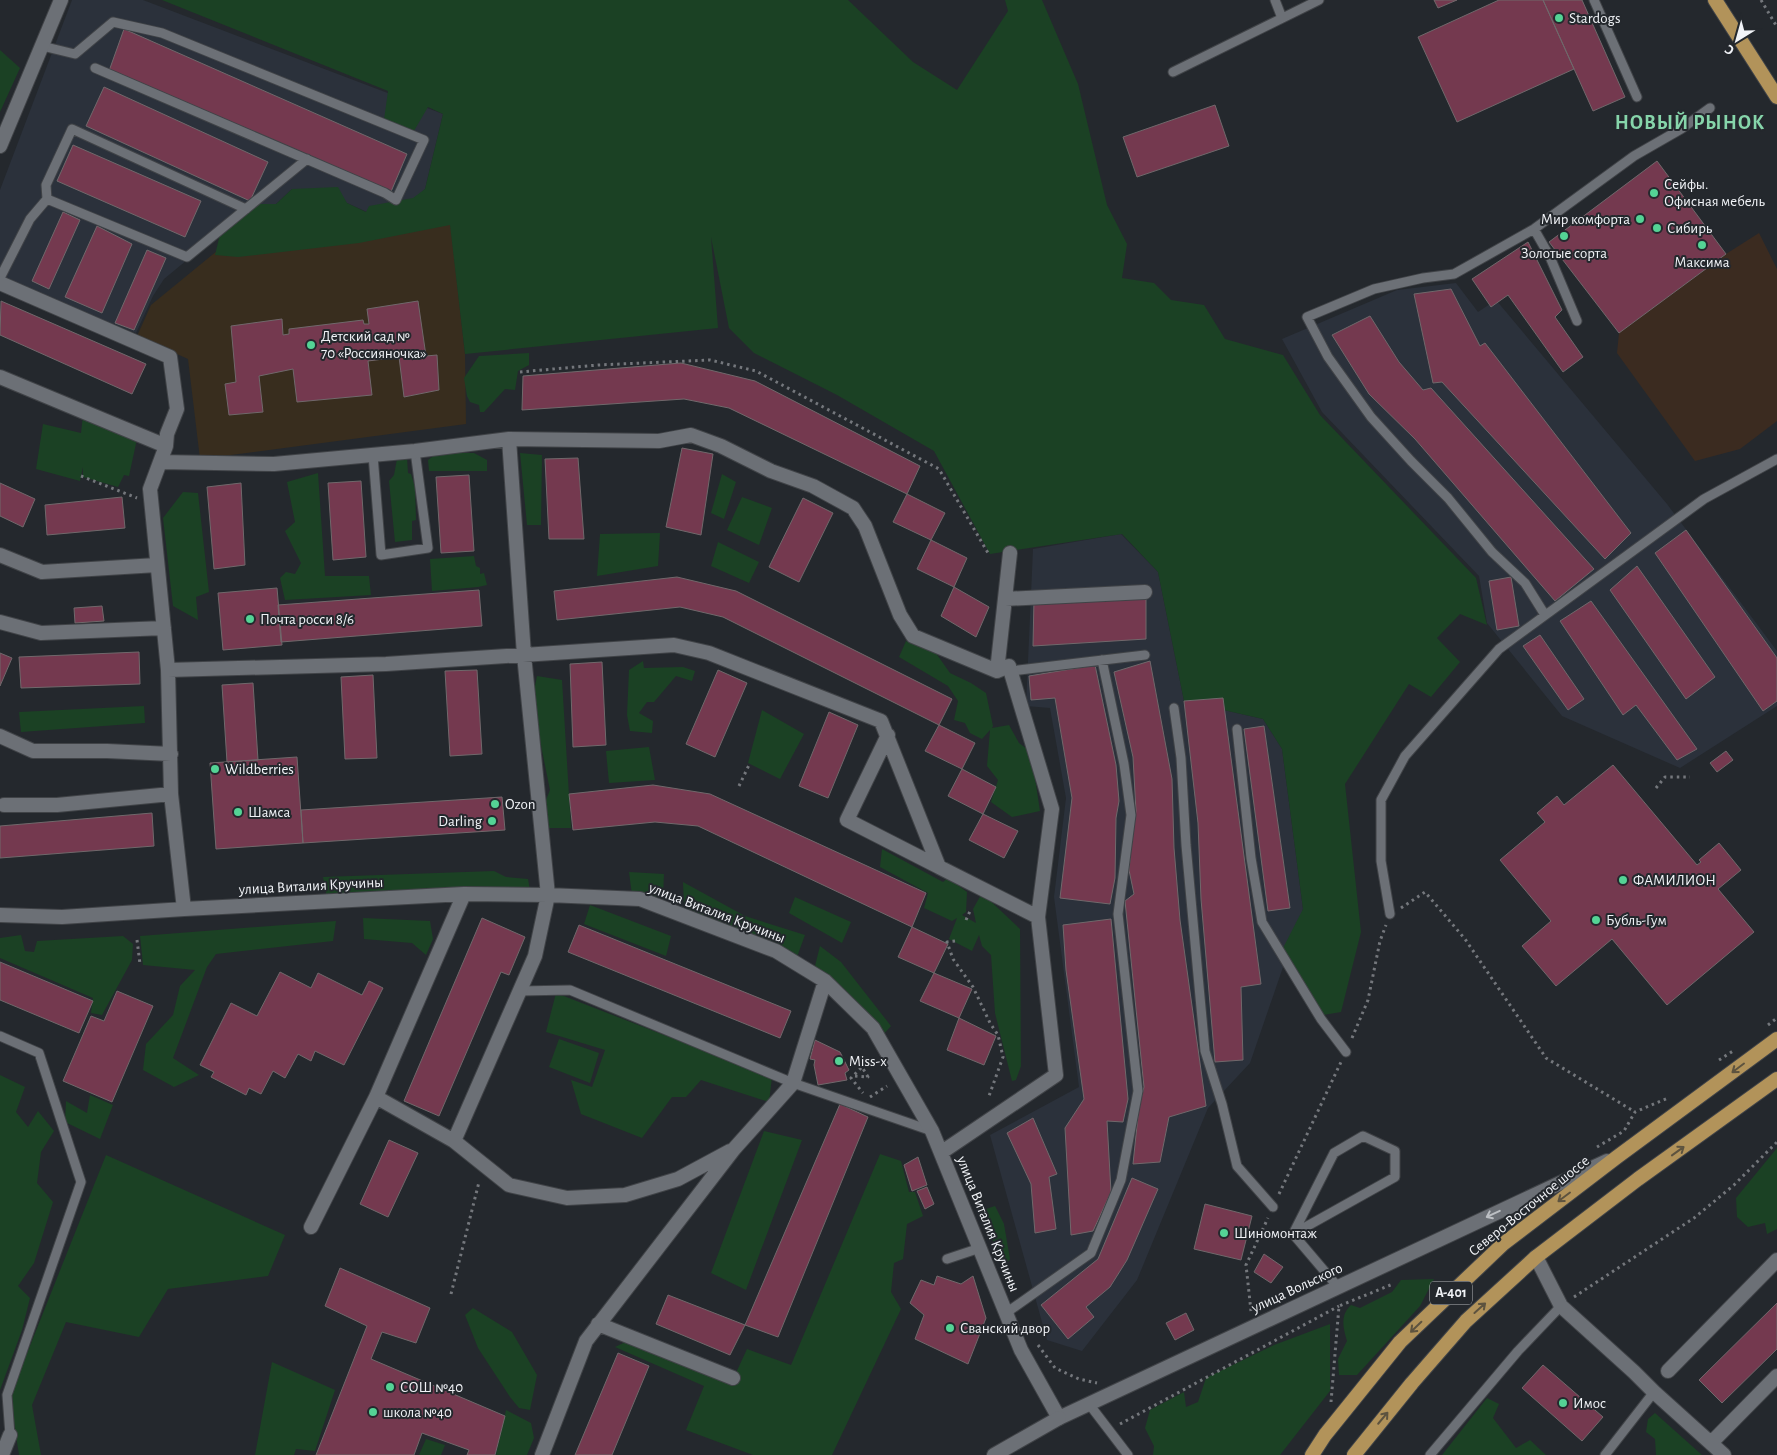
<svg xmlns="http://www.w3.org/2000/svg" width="1777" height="1455" viewBox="0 0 1777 1455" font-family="'Alegreya Sans',sans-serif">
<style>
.commercial{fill:#3b2b20}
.built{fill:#2b313b}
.education{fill:#382d1e}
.green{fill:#1b4124}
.building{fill:#74394f;stroke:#70686b}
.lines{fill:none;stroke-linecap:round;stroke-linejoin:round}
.service-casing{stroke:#404347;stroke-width:11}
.minor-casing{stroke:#404347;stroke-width:16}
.secondary-casing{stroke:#404347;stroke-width:16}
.primary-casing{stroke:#404347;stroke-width:16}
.path{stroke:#74777c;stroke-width:3;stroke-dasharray:2.5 4;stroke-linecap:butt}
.service{stroke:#6c7076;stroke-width:9}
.minor{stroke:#6c7076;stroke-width:14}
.secondary{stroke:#6c7076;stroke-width:14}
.primary{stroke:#b2935a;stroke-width:14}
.oneway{stroke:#5d533f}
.oneway2{stroke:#bcbfc3}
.poi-dot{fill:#54d395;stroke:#24282d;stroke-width:2}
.labels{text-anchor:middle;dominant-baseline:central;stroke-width:4;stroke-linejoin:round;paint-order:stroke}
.shield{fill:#24282d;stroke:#b4b6ba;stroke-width:1}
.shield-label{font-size:14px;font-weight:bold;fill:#f1f3f7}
.poi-label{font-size:15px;fill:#f1f3f7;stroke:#24282d;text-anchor:start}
.street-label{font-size:15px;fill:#f1f3f7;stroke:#24282d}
.district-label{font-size:20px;font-weight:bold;letter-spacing:1px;fill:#86d5aa;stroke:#24282d}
</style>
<rect width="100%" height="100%" fill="#24282d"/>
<path class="commercial" d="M1759,233L1777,269V421L1740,449L1695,461L1617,353L1619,333L1726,254Z"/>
<path class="built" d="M72,0H143L443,114L425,189L409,204L367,212L347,203L292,189L276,204H255L164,279L153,296L136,333L0,280V190Z
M1456,283L1478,312L1496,300L1667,504L1777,651V706L1680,768L1562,716L1487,623L1479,576L1322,412L1282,339L1397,290Z
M1121,534L1158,572L1184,701L1263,719L1282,749L1303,909L1250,1063L1208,1108L1137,1280L1082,1351L1047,1340L990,1135L1079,1087L1054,897L1066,798L1050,708L1026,706L1033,549Z"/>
<path class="education" d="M450,220L465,354L466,424L200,459L188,359L137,336L151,305L223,246Z"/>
<path class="green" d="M162,0H848L913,62L957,90L1008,11L1005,0H1042L1078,84L1107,205L1127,244L1122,278L1154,283L1171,300L1204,305L1225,339L1283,355L1320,415L1476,578L1487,625L1460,614L1437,638L1460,662L1431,697L1409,684L1345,784L1361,932L1341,1012L1323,1015L1282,950L1303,909L1282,749L1263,719L1184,701L1158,572L1122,534L990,554L934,451L837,395L754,353L729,328L711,237L718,328L465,354L450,225L359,243L238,257L215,255L222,226L255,204H276L292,189L338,187L347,203L366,212L369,206L413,198L425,189L443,114L428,107L411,136L383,127L388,91Z
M0,50L20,68L0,112Z
M529,353V365L518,371L515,390L505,389L484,412H480L479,405L470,402L467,396L464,378L479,356Z
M83,415L137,439L129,476L124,475L118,487L83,477V467L80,481L36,469L43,424L81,433Z
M437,453H474L487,460V471H429L428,460Z
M520,453L542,455L541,525H527Z
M407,457L408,473L411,474L415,487L416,520L412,521V540L395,542L389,481L394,475L397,459Z
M318,473L325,576H369L371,595L285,600L280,578L286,572L295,574L301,563L285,531L295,522L287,482Z
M722,474L736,482L724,519L711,513Z
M183,492L198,493L209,592L196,597L198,620L173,606L163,518Z
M742,497L772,508L759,545L727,530Z
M660,533L658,566L597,576L600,534Z
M718,542L759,562L749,583L711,566Z
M474,556L476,566L480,568V574L484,573L487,585L478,587L432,591L430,559Z
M906,641L933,649L950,673L971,683L986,693L993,726L992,728L1009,725L1019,743L1031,752L1040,811L1012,817L991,802L998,780L987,766L990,730L982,739L970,733L965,723L954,720L958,701L948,686L899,657Z
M643,661L644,668L683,667L695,671L692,681L676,676L654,702H647L639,713L653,721L652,733L630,731L627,715L629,670Z
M537,676L562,680L571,828H546V800L550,790L532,701Z
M144,706L145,723L21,732L19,712Z
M762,710L804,734L780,779L748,763Z
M649,747L655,780L609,783L606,751Z
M882,849L943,882L948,878L967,892L966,912L962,915L976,923L973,909L982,893L1020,929L1021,1066L1016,1080L1012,1081L995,1013L991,955L982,946L979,935L972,951L949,939L957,918L952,921L924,908L928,893L880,867Z
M494,871L506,877L528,879L530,890L327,898L323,877Z
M629,872L664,874L663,897L632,895Z
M683,882L745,916L805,935L797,957L684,907Z
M795,897L851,922L842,943L789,913Z
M590,905L671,936L666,956L584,924Z
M363,918L430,921L433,939L426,955L412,943L364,939Z
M336,921L333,941L216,954L207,967L173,1058L199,1075L174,1087L143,1070L146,1044L173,1015L180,986L195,970L143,965L140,936Z
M21,935L25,951L34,952L37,941L123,936L133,944L132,960L102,1015L91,1013L93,998L0,958V938Z
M820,946L841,962L891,1026L883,1035L815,966Z
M556,993L772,1077L769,1102L701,1080L686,1097H672L642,1138L581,1114L571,1080L592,1087L605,1050L546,1032Z
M559,1039L599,1053L590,1083L549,1067Z
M0,1075L25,1087L16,1112L28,1127L38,1111L54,1131L41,1152L37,1183L53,1202L34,1263L18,1286L30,1298L22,1330L0,1390Z
M90,1095L113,1105L100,1139L65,1122L66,1101L87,1113Z
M764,1131L802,1140L746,1290L711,1273Z
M1777,1148V1229L1767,1234L1765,1223L1748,1227L1737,1217L1736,1198Z
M880,1154L901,1161L909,1192H915L923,1216L907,1224L903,1259L894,1263L891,1292L901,1309L832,1455H753L686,1430L704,1386L615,1347L638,1336L735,1375L747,1349L791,1365Z
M106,1155L285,1235L268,1276L168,1289L139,1337L66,1322L32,1405L41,1455H19L10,1396Z
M995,1206L1004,1224L1010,1259L1004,1267L980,1211Z
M1434,1279L1420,1306L1357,1375H1339L1338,1359L1347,1341C1343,1328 1340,1315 1351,1305L1360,1308L1392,1292L1401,1280Z
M473,1308L512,1332L537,1375L530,1410L519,1408L510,1397L478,1348L465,1315Z
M1330,1324V1391L1280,1455H1153L1154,1446L1145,1428L1150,1410L1184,1392L1186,1407L1198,1402L1206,1378L1274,1345Z
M272,1362L335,1390L315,1451L296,1449L294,1455H255Z
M1487,1398L1499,1404L1493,1418L1516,1448L1530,1440L1546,1455H1442Z
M506,1410L531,1423L534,1438L527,1455H496Z
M1655,1413L1702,1455H1656L1655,1439L1646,1432L1648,1419Z
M426,1439L445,1445L441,1455H419Z"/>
<path class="building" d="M1434,0H1457L1438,8Z
M1499,0H1543L1574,69L1457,122L1418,37Z
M1543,0H1582L1625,97L1593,111Z
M124,29L407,154L390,194L109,71Z
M104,87L268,162L250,201L86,126Z
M1215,105L1229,146L1137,177L1123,137Z
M73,145L201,201L185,237L57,181Z
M1657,161L1726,254L1619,333L1549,242Z
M63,212L80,220L49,289L32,281Z
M97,226L132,244L102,313L65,297Z
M1528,242L1562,310L1555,317L1583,357L1563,372L1508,295L1491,307L1472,279Z
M147,250L166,258L134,330L115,323Z
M1451,289L1480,346L1485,343L1631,533L1605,559L1442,382L1433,383L1414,294Z
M1,301L146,364L132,394L0,335Z
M418,301L426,356L437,355L439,390L404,397L399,357L368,361L372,395L297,402L293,369L259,376L263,412L229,415L225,384L236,382L231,326L282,319L283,335L289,334V329L363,320L364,324H369L367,309Z
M1370,316L1399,362L1423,390L1431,388L1594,569L1555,601L1415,439L1369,394L1332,335Z
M681,363L755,381L920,466L907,494L729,408L684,399L522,410L523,376Z
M682,448L713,454L701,535L666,527Z
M578,458L584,539H549L545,459Z
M469,475L474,551L441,553L436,477Z
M361,481L366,557L333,560L328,483Z
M0,483L35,499L23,527L0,516Z
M241,483L245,565L214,569L207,487Z
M907,494L945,513L931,540L893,522Z
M122,497L125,528L47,535L45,505Z
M803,498L833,513L799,582L769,567Z
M1686,530L1777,658V701L1763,711L1655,553Z
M931,540L967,558L954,587L917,569Z
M1637,566L1715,677L1686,699L1610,590Z
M677,577L736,591L952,699L939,725L723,617L680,607L557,620L554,591Z
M1511,577L1519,626L1497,630L1489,581Z
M954,587L989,607L976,637L941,616Z
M277,588L282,645L223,650L218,593Z
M479,590L482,626L281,642L278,605Z
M1146,594V639L1033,646L1034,599Z
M1591,601L1697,749L1677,760L1636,705L1623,715L1560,621Z
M102,606L104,621L75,623L74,608Z
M1540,635L1584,699L1568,710L1523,646Z
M139,652L140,684L21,688L19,657Z
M0,653L12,658L0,686Z
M1150,661L1172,779L1174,848L1180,920L1206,1106L1169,1117L1160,1162L1133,1164L1139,1106L1144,1087L1125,901L1134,894L1129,870L1132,835L1136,811L1133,757L1114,672Z
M602,662L606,745L573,747L570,664Z
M1095,665L1116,765L1119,801L1116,818L1115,878L1110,904L1060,898L1072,798L1055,698L1031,700L1029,676Z
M477,670L482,754L450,756L445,671Z
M718,670L747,683L715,757L686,744Z
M373,675L377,758L345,759L341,677Z
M253,683L258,760L227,762L222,685Z
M1223,698L1261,984L1241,987L1243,1060L1215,1062L1201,899L1198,823L1184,701Z
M829,712L858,725L828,798L799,786Z
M939,725L975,743L962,769L925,751Z
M1264,726L1290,908L1268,911L1244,729Z
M1726,751L1733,760L1717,772L1710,763Z
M297,757L303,843L216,849L210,763Z
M1613,765L1697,865L1701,862L1699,860L1719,843L1741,870L1718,889L1754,932L1667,1005L1612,939L1556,986L1522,946L1551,921L1500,860L1545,822L1537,813L1557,796L1564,805Z
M962,769L996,787L983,814L948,796Z
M653,785L710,794L926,893L912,927L698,826L655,822L573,830L569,794Z
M502,797L505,830L303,843L301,810Z
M152,813L154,846L0,858V826Z
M983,814L1018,831L1004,858L969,840Z
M482,918L525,937L509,975L501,972L439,1116L404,1101Z
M1111,919L1128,1099L1123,1122L1107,1121L1111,1192L1093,1231L1071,1235L1065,1128L1084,1099L1066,970L1063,925Z
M579,925L791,1011L780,1038L568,952Z
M912,927L948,944L934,973L898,957Z
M0,962L93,1001L79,1033L0,1000Z
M280,972L311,988L318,973L362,995L369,981L383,988L344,1065L315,1051L311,1061L298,1054L285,1078L273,1071L261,1094L249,1088L246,1095L211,1077L214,1072L200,1065L231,1003L257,1016Z
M934,973L972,989L959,1018L920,1001Z
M117,991L153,1006L112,1102L63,1081L91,1016L104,1021Z
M959,1018L996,1036L984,1065L947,1050Z
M815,1040L840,1052L849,1070L845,1073L847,1080L818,1085L814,1065L815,1060L810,1059Z
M840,1104L868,1117L778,1337L745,1325Z
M1033,1118L1057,1174L1049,1177L1056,1229L1035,1233L1031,1184L1007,1133Z
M389,1140L418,1153L388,1217L360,1204Z
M918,1157L927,1185L912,1191L904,1165Z
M1132,1178L1158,1189L1127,1260L1110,1287L1086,1307L1094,1317L1068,1339L1041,1305L1098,1259Z
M927,1187L934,1204L925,1209L917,1191Z
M1205,1204L1252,1216L1241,1260L1194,1249Z
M1264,1254L1283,1267L1271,1283L1254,1272Z
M340,1268L430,1308L416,1343L382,1332L371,1359L505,1416L495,1455H467L469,1450L422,1433L414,1455H316L367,1326L325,1306Z
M937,1276L961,1284L973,1276L986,1318L968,1364L915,1339L924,1315L910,1303L921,1280L934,1285Z
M668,1295L745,1325L730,1355L656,1324Z
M1777,1303V1349L1722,1403L1699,1380Z
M1186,1313L1194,1330L1175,1340L1166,1323Z
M618,1353L649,1366L612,1455H575Z
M1543,1365L1603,1417L1582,1441L1522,1388Z"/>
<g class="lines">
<defs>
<path id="service" d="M1275,0L1282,18
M1594,0L1637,97
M42,46L75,54L113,22L162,33L424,140L396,200L385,193L95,68
M1173,72L1319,0
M47,199L187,257L307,159
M1534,229L1550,257L1577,321
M0,278L30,219L47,199L46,185L72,129L246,209
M373,455L381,555L428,548L415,451
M1545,615L1525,583L1492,552L1448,498L1411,461L1371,417L1328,357L1307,317L1374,289L1423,278L1454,274L1534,229L1634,156L1681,129L1710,108
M1011,671L1145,655
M1174,708L1181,758L1186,845L1205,1051L1222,1104L1237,1166L1273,1207
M1237,729L1251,858L1262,922L1321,1019L1346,1052
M1390,914L1381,861V800L1405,756L1499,649L1704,499L1777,459
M520,991L570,990L793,1083L932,1131
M0,1036L39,1053L81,1182L7,1395L10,1435
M1293,1234L1395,1177V1151L1363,1136L1334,1153L1293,1234L1338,1287
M947,1259L980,1248
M1006,1313L1091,1253L1121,1180L1138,1091L1118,914L1131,815L1124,764L1102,660
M1089,1404L1128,1455
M1430,1455L1518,1351L1561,1306
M1605,1455L1654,1392"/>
<path id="minor" d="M0,283L170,357L177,409L167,434L166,446L150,489L168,670L171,794L184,909
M0,377L166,446
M160,462L274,464L415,451L509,439L659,441L691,435L721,446L771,471L813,486L853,508L865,526L900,615L913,636L997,671L1009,666L1052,809L1038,917L1056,1075L942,1152
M0,555L42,572L157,565
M1005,599L1145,592
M0,622L41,633L164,628
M168,670L386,664L674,645L709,653L881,721L939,867L1038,917
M997,671L1010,553
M888,735L847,820L939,867
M0,736L33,751H107L171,754
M4,805H57L171,794
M0,915L62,917L184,909L464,894L548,895L640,899L776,951L825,981L873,1028L932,1131L1021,1350L1059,1418L1607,1161
M376,1097L454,1141L509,1185L567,1198L625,1195L678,1179L730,1151
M454,1141L535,956L548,895L524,655L509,439
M311,1227L376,1097L464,894
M1536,1257L1561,1306L1634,1372L1654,1392L1724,1455
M598,1324L733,1378
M1668,1371L1777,1260
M1711,1443L1777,1376
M2,1455L10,1435
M542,1455L586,1341L734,1149L793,1083L825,981"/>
<path id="secondary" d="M0,146L61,0
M994,1455L1059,1418"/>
<path id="primary" d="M1715,0L1777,97
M1312,1455L1325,1435L1400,1342L1503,1244L1617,1157L1777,1039
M1354,1455L1412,1383L1466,1321L1536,1257L1638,1179L1777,1079"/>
</defs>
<use href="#service" class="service-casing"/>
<use href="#minor" class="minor-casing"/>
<use href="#secondary" class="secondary-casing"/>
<use href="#primary" class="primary-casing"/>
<path class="path" d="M1761,0L1777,27
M520,372L598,365L710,360L756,371L939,469L988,553
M81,476L137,498
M739,786L749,765
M1656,788L1665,777H1690
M1401,908L1425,892L1465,939L1546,1058L1635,1112
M966,920L970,911
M137,940L140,964
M955,941L947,942L953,959L973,987L990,1023L998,1035L1003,1057L989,1096
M1768,1025L1777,1018
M1352,1038L1368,1000L1380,941L1386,925
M1719,1060L1733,1051
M855,1076L868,1077L862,1067L851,1078L863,1093
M870,1097L887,1086
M1597,1147L1624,1131L1635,1112L1668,1098
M1279,1194L1341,1062
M451,1294L479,1182
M1574,1297L1694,1218L1734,1185L1777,1142
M1251,1311L1246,1265L1268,1218
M1038,1345L1055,1368L1079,1379L1097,1383
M1331,1402L1339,1306L1393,1284
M1120,1424L1339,1306"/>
<use href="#service" class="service"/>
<use href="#minor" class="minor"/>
<use href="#secondary" class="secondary"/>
<use href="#primary" class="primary"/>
</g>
<defs><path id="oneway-shaft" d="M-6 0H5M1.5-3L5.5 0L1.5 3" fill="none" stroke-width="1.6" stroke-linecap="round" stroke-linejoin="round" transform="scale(1.25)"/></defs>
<g class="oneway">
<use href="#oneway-shaft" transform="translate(1738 1068) rotate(143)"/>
<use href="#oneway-shaft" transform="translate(1678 1151) rotate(-36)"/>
<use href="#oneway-shaft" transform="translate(1564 1197) rotate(143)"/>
<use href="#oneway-shaft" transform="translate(1480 1308) rotate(-42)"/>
<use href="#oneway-shaft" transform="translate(1416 1327) rotate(136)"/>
<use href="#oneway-shaft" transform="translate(1383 1418) rotate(-50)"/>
</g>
<use class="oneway2" href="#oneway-shaft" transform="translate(1493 1214) rotate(155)"/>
<g class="poi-dot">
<circle cx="1559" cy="18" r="5"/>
<circle cx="1654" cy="193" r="5"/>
<circle cx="1640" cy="219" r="5"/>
<circle cx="1657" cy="228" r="5"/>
<circle cx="1564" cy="236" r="5"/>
<circle cx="1702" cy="245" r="5"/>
<circle cx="311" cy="345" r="5"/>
<circle cx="250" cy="619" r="5"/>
<circle cx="215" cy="769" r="5"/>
<circle cx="495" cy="804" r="5"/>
<circle cx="238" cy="812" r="5"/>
<circle cx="492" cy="821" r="5"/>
<circle cx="1623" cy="880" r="5"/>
<circle cx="1596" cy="920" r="5"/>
<circle cx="839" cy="1061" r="5"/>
<circle cx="1224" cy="1233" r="5"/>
<circle cx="950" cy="1328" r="5"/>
<circle cx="390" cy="1387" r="5"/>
<circle cx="1563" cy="1403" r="5"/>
<circle cx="373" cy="1412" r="5"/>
</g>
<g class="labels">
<rect class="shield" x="1430" y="1281.5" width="42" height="23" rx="4"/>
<g class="shield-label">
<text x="1451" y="1293">А-401</text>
</g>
<g class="poi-label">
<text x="1569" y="18">Stardogs</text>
<text x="1664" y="184">Сейфы.<tspan x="1664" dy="17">Офисная мебель</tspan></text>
<text x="1630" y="219" text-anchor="end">Мир комфорта</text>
<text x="1667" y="228">Сибирь</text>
<text x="1564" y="253" text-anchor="middle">Золотые сорта</text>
<text x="1702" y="262" text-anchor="middle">Максима</text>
<text x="321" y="336">Детский сад №<tspan x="321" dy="17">70 «Россияночка»</tspan></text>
<text x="260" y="619">Почта росси 8/6</text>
<text x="225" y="769">Wildberries</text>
<text x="505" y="804">Ozon</text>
<text x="248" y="812">Шамса</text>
<text x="482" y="821" text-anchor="end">Darling</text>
<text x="1633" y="880">ФАМИЛИОН</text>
<text x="1606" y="920">Бубль-Гум</text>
<text x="849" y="1061">Miss-x</text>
<text x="1234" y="1233">Шиномонтаж</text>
<text x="960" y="1328">Сванский двор</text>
<text x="400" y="1387">СОШ №40</text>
<text x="1573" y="1403">Имос</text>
<text x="383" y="1412">школа №40</text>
</g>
<g class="street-label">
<text transform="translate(311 886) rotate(-3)">улица Виталия Кручины</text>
<text transform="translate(717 913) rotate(21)">улица Виталия Кручины</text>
<text transform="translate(1529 1206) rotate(-39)">Северо-Восточное шоссе</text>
<text transform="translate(988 1224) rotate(68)">улица Виталия Кручины</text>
<text transform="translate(1297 1288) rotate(-25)">улица Вольского</text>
</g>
<g class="district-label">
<text x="1690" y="123">НОВЫЙ РЫНОК</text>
</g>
</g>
<g transform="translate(1737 40) rotate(217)" stroke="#24282d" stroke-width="4" paint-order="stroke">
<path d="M0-4L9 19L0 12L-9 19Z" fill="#f1f3f7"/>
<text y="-8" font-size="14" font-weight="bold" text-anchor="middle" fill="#f1f3f7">С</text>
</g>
</svg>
